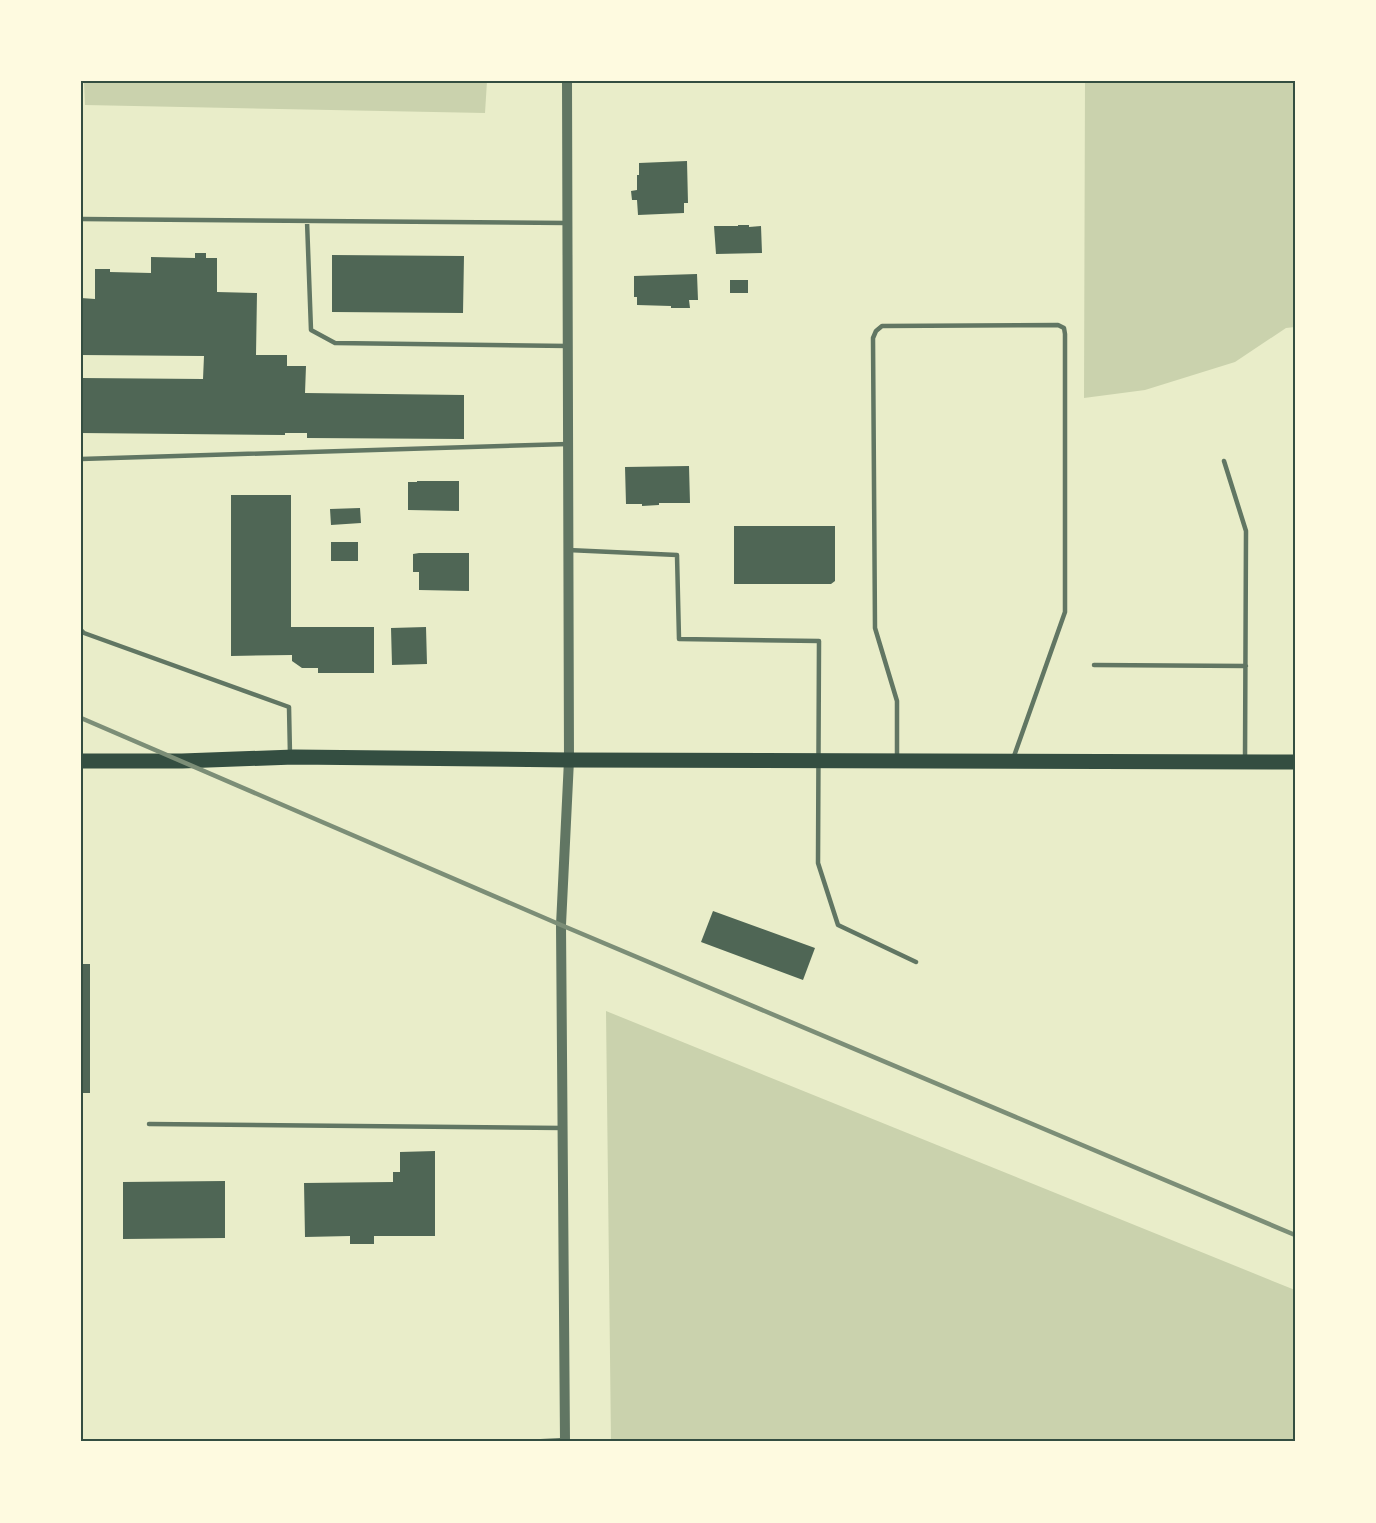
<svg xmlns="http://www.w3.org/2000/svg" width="1376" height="1523" viewBox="0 0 1376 1523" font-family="Bitter,serif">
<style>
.green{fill:#cad2ad}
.building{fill:#4f6655}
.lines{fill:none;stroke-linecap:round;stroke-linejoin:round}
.service{stroke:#617663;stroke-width:4.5}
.tertiary{stroke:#617663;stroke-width:10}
.primary{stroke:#344e41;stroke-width:15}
.rail{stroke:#7c8e77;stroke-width:4.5}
.neatline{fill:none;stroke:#344e41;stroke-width:2}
</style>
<rect width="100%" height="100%" fill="#e9edc9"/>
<path class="green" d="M84,81H487L485,113L85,105Z
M1085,81H1295V327L1286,328L1235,362L1145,390L1084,398Z
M606,1011L1295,1290V1442H611Z"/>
<path class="building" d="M687,161L688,203H684V213L638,215L637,200H632L631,191L637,190V175H639V163Z
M738,225H749V227L761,226L762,253L716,254L714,226H738Z
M195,253H206V258H217V292L257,293L256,355H287V366H306L305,393L464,395V439L307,438V433H285V435L81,433V378L203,379L204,356L81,355V298L95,299V269H110V272L151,273V257L195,258Z
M332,255L464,256L463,313L332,312Z
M697,274L698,300H689L690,308H671V306L637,305V297H634V276Z
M730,280H748V293H730Z
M689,466L690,503H659V505L642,506V504H626L625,467Z
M417,481H459V511L408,510V482H417Z
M231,495H291V627H374V673H318V668H302L292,661V655L231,656Z
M360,508L361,523L331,525L330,509Z
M734,526H835V581L831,584H734Z
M331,542H358V561H331Z
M419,553H469V591L419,590V572H413V554Z
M426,627L427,664L392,665L391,628Z
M713,911L815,948L803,980L701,942Z
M81,964H90V1093H81Z
M435,1151V1236H374V1244H350V1236L305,1237L304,1183L393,1182V1172H400V1152Z
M225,1181V1238L123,1239V1182Z"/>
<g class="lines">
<path class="service" d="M81,219L567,223
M307,221L311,330L335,343L568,346
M81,459L568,444
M1224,461L1246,531L1245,760
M568,550L677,555L679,639L819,641L818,863L838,925L916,962
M81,630L84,633L289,707L290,755
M1094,665L1246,666
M897,757V701L875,628L873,338L876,331L882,326L1058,325L1064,328L1065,334V612L1013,759
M149,1124L563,1128
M526,1442L565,1440"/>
<path class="tertiary" d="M565,1442L561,925L569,760L567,81"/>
<path class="primary" d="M81,761H182L294,757L569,760L1295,762"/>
<path class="rail" d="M81,718L561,925L1295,1235"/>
</g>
<rect width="1376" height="1523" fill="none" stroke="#fefae0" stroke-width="165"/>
<rect x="82" y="82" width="1212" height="1358" class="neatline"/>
</svg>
